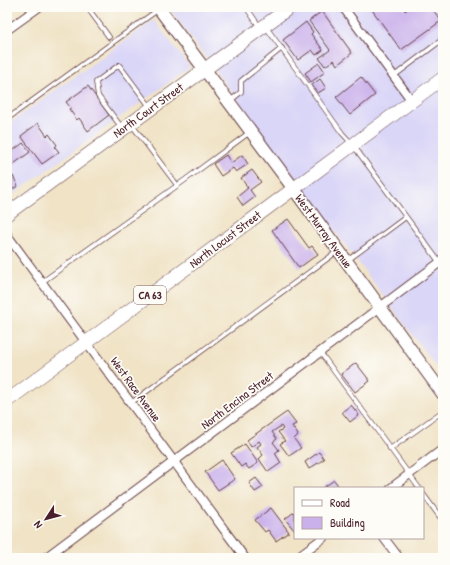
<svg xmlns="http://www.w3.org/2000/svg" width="450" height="565" viewBox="0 0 450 565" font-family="'Patrick Hand',sans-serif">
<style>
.built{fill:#dad6f7}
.building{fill:#cab1eb}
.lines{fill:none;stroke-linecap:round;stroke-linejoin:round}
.lane-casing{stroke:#633c42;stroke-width:5.5}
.street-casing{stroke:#633c42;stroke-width:10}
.secondary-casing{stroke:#633c42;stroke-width:14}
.primary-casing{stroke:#633c42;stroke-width:14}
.lane{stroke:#fff;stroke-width:4}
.street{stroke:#fff;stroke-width:8}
.secondary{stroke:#fff;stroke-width:12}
.primary{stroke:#fff;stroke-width:13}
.labels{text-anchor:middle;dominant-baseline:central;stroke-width:3.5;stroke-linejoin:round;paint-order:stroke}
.shield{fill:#fdfcf7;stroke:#806168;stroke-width:1}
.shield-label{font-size:11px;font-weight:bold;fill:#4a1f2b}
.street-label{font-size:12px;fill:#4a1f2b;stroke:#fdfcf7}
</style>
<rect width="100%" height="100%" fill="#fdfcf7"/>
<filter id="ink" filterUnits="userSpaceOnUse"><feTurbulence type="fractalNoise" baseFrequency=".025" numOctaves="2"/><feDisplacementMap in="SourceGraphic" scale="8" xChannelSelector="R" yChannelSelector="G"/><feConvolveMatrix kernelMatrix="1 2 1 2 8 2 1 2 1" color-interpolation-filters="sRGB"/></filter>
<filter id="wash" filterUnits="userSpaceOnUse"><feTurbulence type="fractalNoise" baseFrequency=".012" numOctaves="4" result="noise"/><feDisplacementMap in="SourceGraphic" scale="16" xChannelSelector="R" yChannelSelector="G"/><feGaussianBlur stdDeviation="0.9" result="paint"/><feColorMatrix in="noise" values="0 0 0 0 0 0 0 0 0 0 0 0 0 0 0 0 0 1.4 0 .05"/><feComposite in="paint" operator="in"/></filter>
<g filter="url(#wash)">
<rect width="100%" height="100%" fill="#f0e3c6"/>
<path class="built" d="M168,7H443V376Z
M154,20L190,67L7,199V125Z"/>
<g id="blocks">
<path class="building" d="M370,7H403L405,11L410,7H431L441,21L401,50Z
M322,11L352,53L337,65L334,60L325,66L319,58L330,50L309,21Z
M306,22L313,32L311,34L323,50L316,55L312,50L298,60L283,40Z
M319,63L325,72L311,82L305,73Z
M361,77L375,95L350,115L336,97Z
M320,79L326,88L318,93L312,85Z
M88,86L109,115L88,131L79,118L77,120L69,109L71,108L66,102Z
M38,123L47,136L49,134L57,145L55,147L59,152L42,164L21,136Z
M23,143L30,152L7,169V155Z
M226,155L231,163L242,155L248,164L236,172L233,168L221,176L213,164Z
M252,170L261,182L250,190L255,197L243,206L237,197L248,188L241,178Z
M13,176L18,186L8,192L7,179Z
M288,219L309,248L312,246L318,254L299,268L272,230Z
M356,363L370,381L355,392L341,374Z
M351,405L359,415L350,422L342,412Z
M287,412L296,424L292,426L298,435L294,439L301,448L289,456L280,444L285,441L278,432L283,429L281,426L272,432L277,439L273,442L279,450L275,453L281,463L268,472L259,459L263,455L257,447L261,444L259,441L251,447L247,440Z
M245,444L258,463L249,469L245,464L241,467L231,453Z
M319,452L324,459L309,469L305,462Z
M222,460L235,479L218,490L205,472Z
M256,478L263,487L255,492L249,483Z
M334,480L340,488H323Z
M271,508L289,532L276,541L268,530L265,532L255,520Z
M294,512L295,513V530H294L285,519Z"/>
</g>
</g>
<g filter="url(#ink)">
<use href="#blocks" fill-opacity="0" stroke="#633c42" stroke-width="1"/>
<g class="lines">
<defs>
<path id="lane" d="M87,7L109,37
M246,7L259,26
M266,27L342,133L353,145L443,267
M394,76L443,39
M230,101L241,92V81L282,48
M7,119L159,9
M132,125L177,185
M122,128L98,96L96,82L119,65L151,108
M348,260L406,217
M42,282L185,180L250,132
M320,352L419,488
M131,403L338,251
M390,449L443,411
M423,494L443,521"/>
<path id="street" d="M343,7L412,101
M7,30L39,7
M7,235L245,558
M391,488L443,449
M384,538L399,558
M45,558L443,260
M296,558L323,538"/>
<path id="secondary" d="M158,7L294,189L443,394"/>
<path id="primary" d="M7,214L290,7
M7,401L443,78"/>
</defs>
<use href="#lane" class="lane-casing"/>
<use href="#street" class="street-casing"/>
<use href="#secondary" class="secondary-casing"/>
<use href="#primary" class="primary-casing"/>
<use href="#lane" class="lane"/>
<use href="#street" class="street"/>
<use href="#secondary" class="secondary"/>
<use href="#primary" class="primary"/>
</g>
</g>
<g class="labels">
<rect class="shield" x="134" y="286" width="32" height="18" rx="3"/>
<g class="shield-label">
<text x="150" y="295">CA 63</text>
</g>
<g class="street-label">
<text transform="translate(148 110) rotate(-36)">North Court Street</text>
<text transform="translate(324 231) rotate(54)">West Murray Avenue</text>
<text transform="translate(225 239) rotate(-37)">North Locust Street</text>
<text transform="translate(136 389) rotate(54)">West Race Avenue</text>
<text transform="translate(237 400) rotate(-37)">North Encina Street</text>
</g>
</g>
<rect width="450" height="565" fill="none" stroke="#fdfcf7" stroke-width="24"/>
<rect x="294" y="487" width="130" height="52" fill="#fdfcf7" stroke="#b5a4a5"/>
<rect x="302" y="500" width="20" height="6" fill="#ffffff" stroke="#b5a4a5"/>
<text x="330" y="507" font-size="12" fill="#4a1f2b">Road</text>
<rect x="302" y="517" width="20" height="12" fill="#cab1eb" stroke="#b5a4a5"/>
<text x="330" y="527" font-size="12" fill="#4a1f2b">Building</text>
<g transform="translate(46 519) rotate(234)" stroke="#fdfcf7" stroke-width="3" paint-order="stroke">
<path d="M0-3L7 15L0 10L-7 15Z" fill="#4a1f2b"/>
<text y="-6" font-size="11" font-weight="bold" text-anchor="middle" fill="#4a1f2b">N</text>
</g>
</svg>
